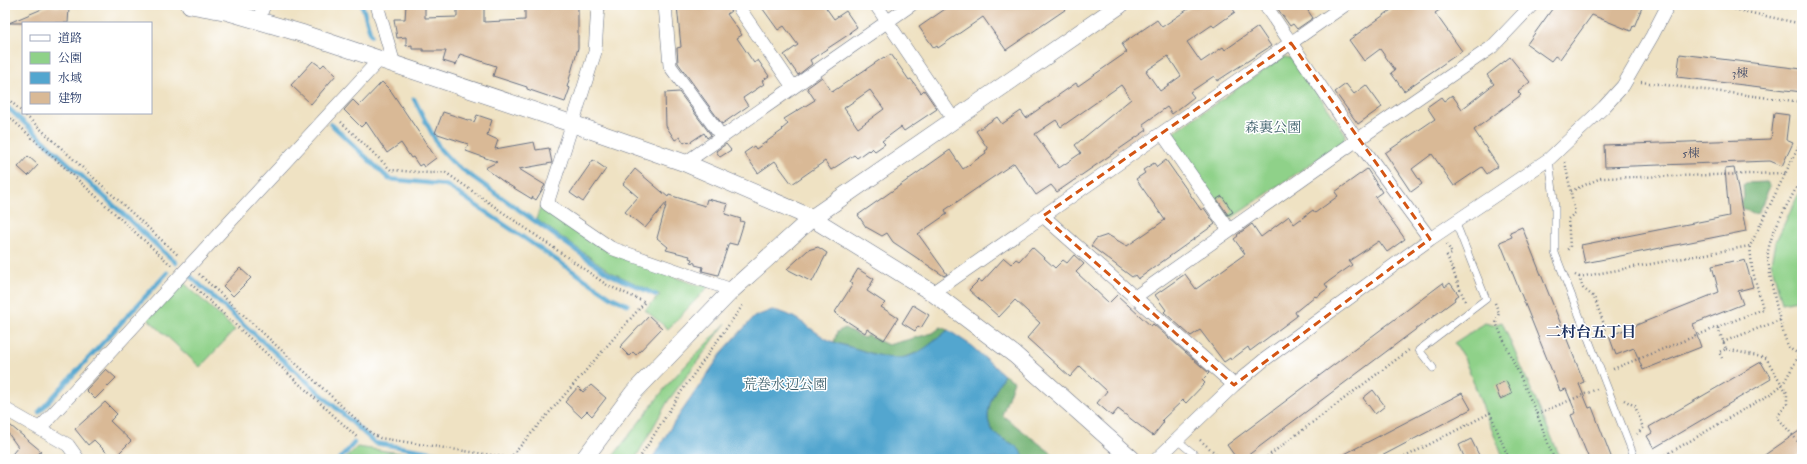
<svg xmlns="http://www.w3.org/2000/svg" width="1807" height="464" viewBox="0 0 1807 464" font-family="'IM FELL Double Pica','Noto Serif JP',serif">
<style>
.green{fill:#8fd189;stroke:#558074}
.forest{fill:#73b375;stroke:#47716a}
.water{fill:#53a6cf;stroke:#376a96}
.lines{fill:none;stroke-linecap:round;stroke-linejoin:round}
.stream{stroke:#53a6cf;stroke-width:4.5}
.building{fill:#d9b996;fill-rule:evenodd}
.service-casing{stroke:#656e81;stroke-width:8}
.minor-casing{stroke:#656e81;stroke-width:14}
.tertiary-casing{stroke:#656e81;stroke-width:18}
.path{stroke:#656e81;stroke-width:2.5;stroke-dasharray:1 3;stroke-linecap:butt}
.service{stroke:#fff;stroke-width:7}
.minor{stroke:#fff;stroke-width:13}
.tertiary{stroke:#fff;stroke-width:17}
.marked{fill:none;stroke:#d45514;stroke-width:3;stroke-dasharray:8 5;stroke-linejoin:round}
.labels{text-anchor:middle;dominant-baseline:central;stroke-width:3;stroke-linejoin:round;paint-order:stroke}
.number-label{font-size:12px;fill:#4a526c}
.park-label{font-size:14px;fill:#3e606b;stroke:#fff}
.neighbourhood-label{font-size:15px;font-weight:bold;fill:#1b2f5e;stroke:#fff}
</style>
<rect width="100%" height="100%" fill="#fff"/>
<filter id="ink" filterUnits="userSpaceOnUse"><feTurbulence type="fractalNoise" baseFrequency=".025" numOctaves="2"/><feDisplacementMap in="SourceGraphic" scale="8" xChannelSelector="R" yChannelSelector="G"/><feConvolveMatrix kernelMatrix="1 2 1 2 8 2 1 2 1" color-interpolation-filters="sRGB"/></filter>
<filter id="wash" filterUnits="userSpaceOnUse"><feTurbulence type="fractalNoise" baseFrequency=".012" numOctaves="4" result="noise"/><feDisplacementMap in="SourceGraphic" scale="16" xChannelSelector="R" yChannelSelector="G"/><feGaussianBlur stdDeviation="0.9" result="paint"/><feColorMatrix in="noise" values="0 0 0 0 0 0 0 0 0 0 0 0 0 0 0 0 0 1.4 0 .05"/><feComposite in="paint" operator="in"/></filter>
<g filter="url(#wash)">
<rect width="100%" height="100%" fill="#efe2c3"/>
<path class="green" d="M1283,57L1293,58L1345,133L1344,141L1233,217H1226L1173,141L1174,132Z
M1802,187V299L1782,303L1771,262L1775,243Z
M541,206L612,254L699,286L704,284L708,287L668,329L645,310L660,295L611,272L536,219Z
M181,282L184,283L235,330L200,367L147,318Z
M1502,322L1561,459H1504L1489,423L1464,358L1454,343L1485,323L1493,325Z
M726,323L668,401L635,459H611L669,383Z
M357,447L445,459H345Z"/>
<path class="forest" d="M1767,182L1770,186L1758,213L1753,214L1740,207L1741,201L1744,198L1743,185L1746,183Z
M941,327L948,330L922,351L900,359L877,355L834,342L837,332L845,328L864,338L867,335L888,345L933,333Z
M1004,375L1014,381L1002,415L1059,459H1027C1024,456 1022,452 1019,450C1012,444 1003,440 996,434C978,419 995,390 1004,375Z"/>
<path class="water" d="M772,310C794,313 807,327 825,338C835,344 847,346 857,349C904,365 912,360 948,330L969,344L1004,375C995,390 978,419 996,434C1002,440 1011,442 1017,447C1021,451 1023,456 1027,459H652L671,427L724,350L754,317Z"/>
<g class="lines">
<path class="stream" d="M362,5L371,35
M414,99L440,149L453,163L609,274L656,295
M5,105L176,263
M331,124L389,179L446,185L611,297L628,305
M190,276L375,443L474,459
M39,412L167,273
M340,459L354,443"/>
</g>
<g id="blocks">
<path class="building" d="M406,5H425V18L457,17V5H484V22L525,20V7L578,5V48L567,87L570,88L565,102L527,89V87L493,76L496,66L460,54L456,65L443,61L446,51H423V49H412V45L406,46V37L397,38L394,19H405Z
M677,5H729L731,11L727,14L742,35L737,38L754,63L758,60L769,76L762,81L764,84L743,98L748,106L722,124L678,63L677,48L681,47Z
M760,5H824L834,19L846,11L857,27L850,32L851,33L810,60L812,64L798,75L784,55L798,45L784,26L778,30Z
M951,5H1072L1006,50L983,17L938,48L937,46L934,48L919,27Z
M1194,5H1230L1235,12L1214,27L1212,25L1187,42L1201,62L1223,47L1225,50L1258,27L1271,46L1217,81L1214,76L1190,92L1194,97L1172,114L1167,107L1143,124L1147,130L1057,192L1051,185L1036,195L1014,163L945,210L947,214L918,234L947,274L944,276L893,242L887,233L882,236L866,227L858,215L950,150L963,169L986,153L985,151L988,149L976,131L997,117L1002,124L1021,111L1026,118L1076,83L1078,86L1127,52L1122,44L1157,20L1162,27ZM1168,56L1181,76L1160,91L1146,71ZM1121,85L1131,99L1075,145L1081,153L1059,168L1035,134L1056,120L1061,127Z
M1275,5H1304L1313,18L1297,29L1293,24L1290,26Z
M1388,5H1447L1435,13L1462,51L1404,91L1391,73L1395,70L1380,49L1364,61L1349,40L1391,10Z
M1555,5H1643L1634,27L1633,26L1631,31L1592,15L1560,59L1555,56L1551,61L1527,44Z
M49,6L69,8L68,23H9Z
M891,54L909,80L911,79L921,93L924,90L937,109L904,131L901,127L882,141L885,144L875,151L872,148L869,151L868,150L857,158L854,155L831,170L825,161L792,184L775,161L758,173L744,153L754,146L756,149L783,130L782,129L788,124L784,119L815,100L807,88L822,77L832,92L884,57L885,58ZM870,90L884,109L858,128L844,108Z
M1680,54L1802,69V92L1677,77Z
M1510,57L1530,82L1518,92L1521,95L1474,130L1498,166L1487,174L1482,167L1454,186L1432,154L1412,169L1422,184L1411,192L1385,153L1435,119L1427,107L1441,97L1444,101L1452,95L1462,109L1494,84L1487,75Z
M313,61L321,67L324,64L336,75L311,104L291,85Z
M382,82L391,91L436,158L424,167L422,164L419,166L413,157L411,158L401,143L387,153L366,122L361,127L344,110L353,100L359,106Z
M1346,84L1354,94L1366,85L1382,107L1358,124L1335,92Z
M679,92L711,135L707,138L704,133L689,143L687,141L684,143L680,137L675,140L666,126L665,93Z
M443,112L474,122L477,115L492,120L487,135L498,140L495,149L534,142L536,150L549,148L552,163L519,169L545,185L536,200L532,197V199L504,182L485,168L497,162L466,151L468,144L435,133Z
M1774,113L1789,115L1786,140L1793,143L1782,166L1770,161L1605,167L1604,145L1771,139Z
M726,144L731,150L720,157L716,151Z
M28,156L38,165L28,176L18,167Z
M593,160L606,169L583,202L570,193Z
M1166,160L1201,210L1204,208L1215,224L1138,279L1135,275L1132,277L1091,246L1096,239L1108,235L1127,246L1165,220L1136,179L1145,173L1143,170L1154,163L1157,167Z
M1734,168L1746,231L1585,263L1581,245L1729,216L1725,169Z
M635,169L668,197L669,195L705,206L707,199L728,204L725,214L741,219L740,221L744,222L737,245L729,243L718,275L702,271L703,267L695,265V263L691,262L692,259L689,258L690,256L666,250L668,247L657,238L667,202L645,228L625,212L638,197L623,184Z
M1367,169L1382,192L1375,197L1405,239L1387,252L1379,241L1349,261L1352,265L1325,284L1328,288L1316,297L1315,296L1295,312L1297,316L1250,351L1248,347L1231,360L1230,358L1224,362L1200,330L1191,336L1164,312L1166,310L1155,295L1185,274L1196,289L1245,254L1234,239L1238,236L1237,235L1252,224L1261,237L1289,216L1294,224L1313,210L1315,213L1338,196L1335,192Z
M1222,196L1233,212L1228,215L1217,199Z
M1522,227L1584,382L1579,384L1589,408L1592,407L1612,459H1589L1571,415L1576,413L1566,389L1560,391L1500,242L1512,237L1510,232Z
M818,247L827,253L812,282L787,269L808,250Z
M1032,247L1055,268L1063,260L1067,263L1074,255L1084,264L1076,272L1109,303L1117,295L1151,326L1153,324L1209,373L1202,380L1205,383L1186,403L1183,400L1162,420L1164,422L1153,436L1118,409L1112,416L1097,403L1107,391L1080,366L1070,377L1027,338L1040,323L1015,300L999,317L969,290L979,280L982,282L1004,258L1011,264L1016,259L1019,261Z
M1745,260L1753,287L1738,291L1743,304L1693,324L1701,347L1643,370L1634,348L1616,355L1609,336L1719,292L1712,266L1733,261L1734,263Z
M240,268L251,278L233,296L223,286Z
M858,269L874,279L867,291L885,303L881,307L898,318L884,340L867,329L865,333L836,314L837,313L835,312L853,284L850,282Z
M1443,283L1445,287L1450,283L1459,295L1454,298L1455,300L1243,459H1237L1227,445Z
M913,305L929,315L921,328L918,326L915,331L902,323Z
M649,316L662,328L636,355L633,352L629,356L620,347Z
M1761,362L1771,379L1654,448L1647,436L1652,433L1649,427Z
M106,369L116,378L95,399L86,390Z
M1506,381L1512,394L1500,399L1495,386Z
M591,385L606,398L592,416L587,411L581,417L565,402L578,387L583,392Z
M1373,390L1385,406L1375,414L1363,398Z
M1462,393L1471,409L1376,459H1335Z
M105,402L117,414L110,421L131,441L113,459L94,440L88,445L75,429Z
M5,421L41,451L34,459H8L18,447L5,429Z
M1802,429V452L1792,459H1759Z
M1471,439L1481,459H1465L1459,445Z"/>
</g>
</g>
<g filter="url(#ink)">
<use href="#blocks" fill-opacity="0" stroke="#656e81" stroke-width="1"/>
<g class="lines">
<defs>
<path id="service" d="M1549,159L1555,207V253L1635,459
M1433,368L1419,350L1486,299L1455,221
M1177,440L1200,459"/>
<path id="minor" d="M377,5L394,64
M598,5L595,52L547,204L611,248L732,290
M665,5L670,66L722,137
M737,5L793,87
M876,5L954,120
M1265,5L1357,140L1430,239
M258,21L264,5
M1162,133L1229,230
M685,163L911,5
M1043,216L1234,385
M933,293L1345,5
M1135,297L1357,140L1492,47L1532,5
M5,409L68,445L78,459
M40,428L380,59
M1157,459L1234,385L1264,360L1430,239L1549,159L1604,107L1623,86L1652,36L1668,5"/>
<path id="tertiary" d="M190,5L229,12L304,34L573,124L685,163L812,218L933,293L1015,355L1132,459
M584,459L633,393L732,290L812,218L1120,5"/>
</defs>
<use href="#service" class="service-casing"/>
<use href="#minor" class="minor-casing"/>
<use href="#tertiary" class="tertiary-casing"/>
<path class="path" d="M1715,5L1802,24
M1641,82L1802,102
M5,96L23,113
M5,113L171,265
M23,113L179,256
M1565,162L1575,213L1568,219L1570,247L1567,250
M1802,177C1792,198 1771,229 1768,252C1766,264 1782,337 1789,347C1792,351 1797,353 1802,354
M1571,191L1601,178L1786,173
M1447,244L1452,254L1447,256L1465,301
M199,274L371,433L380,438L510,458L645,302L607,285L445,172L429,173L391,170L341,122
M1575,275L1579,277L1583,288L1594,297L1605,327L1602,339
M1579,277L1750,246
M191,284L357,437
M1495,303L1499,313L1496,323L1537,414L1554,459
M1718,328L1726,349L1719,352L1722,358
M1723,342L1780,320
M1726,349L1766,358L1787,393V404L1777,417L1802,446
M1613,369L1763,309L1752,268L1750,246L1802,139
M1624,400L1635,406L1643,428L1637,434
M1537,414L1597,389
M1200,440L1222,459
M639,459L681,392L743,305
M1264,459L1409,350
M1401,459L1490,413L1509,459
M1659,459L1772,393L1783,384L1800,354"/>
<use href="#service" class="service"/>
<use href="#minor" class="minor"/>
<use href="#tertiary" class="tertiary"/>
</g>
</g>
<path class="marked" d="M1291,43L1430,239L1234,385L1043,216Z"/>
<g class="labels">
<g class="number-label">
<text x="1740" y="73">3棟</text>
<text x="1691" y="153">5棟</text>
</g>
<g class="park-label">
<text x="1273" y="127">森裏公園</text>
<text x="785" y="384">荒巻水辺公園</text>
</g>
<g class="neighbourhood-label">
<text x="1591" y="332">二村台五丁目</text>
</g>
</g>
<rect width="1807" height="464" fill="none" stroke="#fff" stroke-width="20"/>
<rect x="22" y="22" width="130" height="92" fill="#ffffff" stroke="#a4acbf"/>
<rect x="30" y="35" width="20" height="6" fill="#ffffff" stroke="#a4acbf"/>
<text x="58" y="42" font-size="12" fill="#1b2f5e">道路</text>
<rect x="30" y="52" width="20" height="12" fill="#8fd189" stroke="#a4acbf"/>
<text x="58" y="62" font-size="12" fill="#1b2f5e">公園</text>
<rect x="30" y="72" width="20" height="12" fill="#53a6cf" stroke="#a4acbf"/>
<text x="58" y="82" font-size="12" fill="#1b2f5e">水域</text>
<rect x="30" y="92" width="20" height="12" fill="#d9b996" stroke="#a4acbf"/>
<text x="58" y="102" font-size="12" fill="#1b2f5e">建物</text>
</svg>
